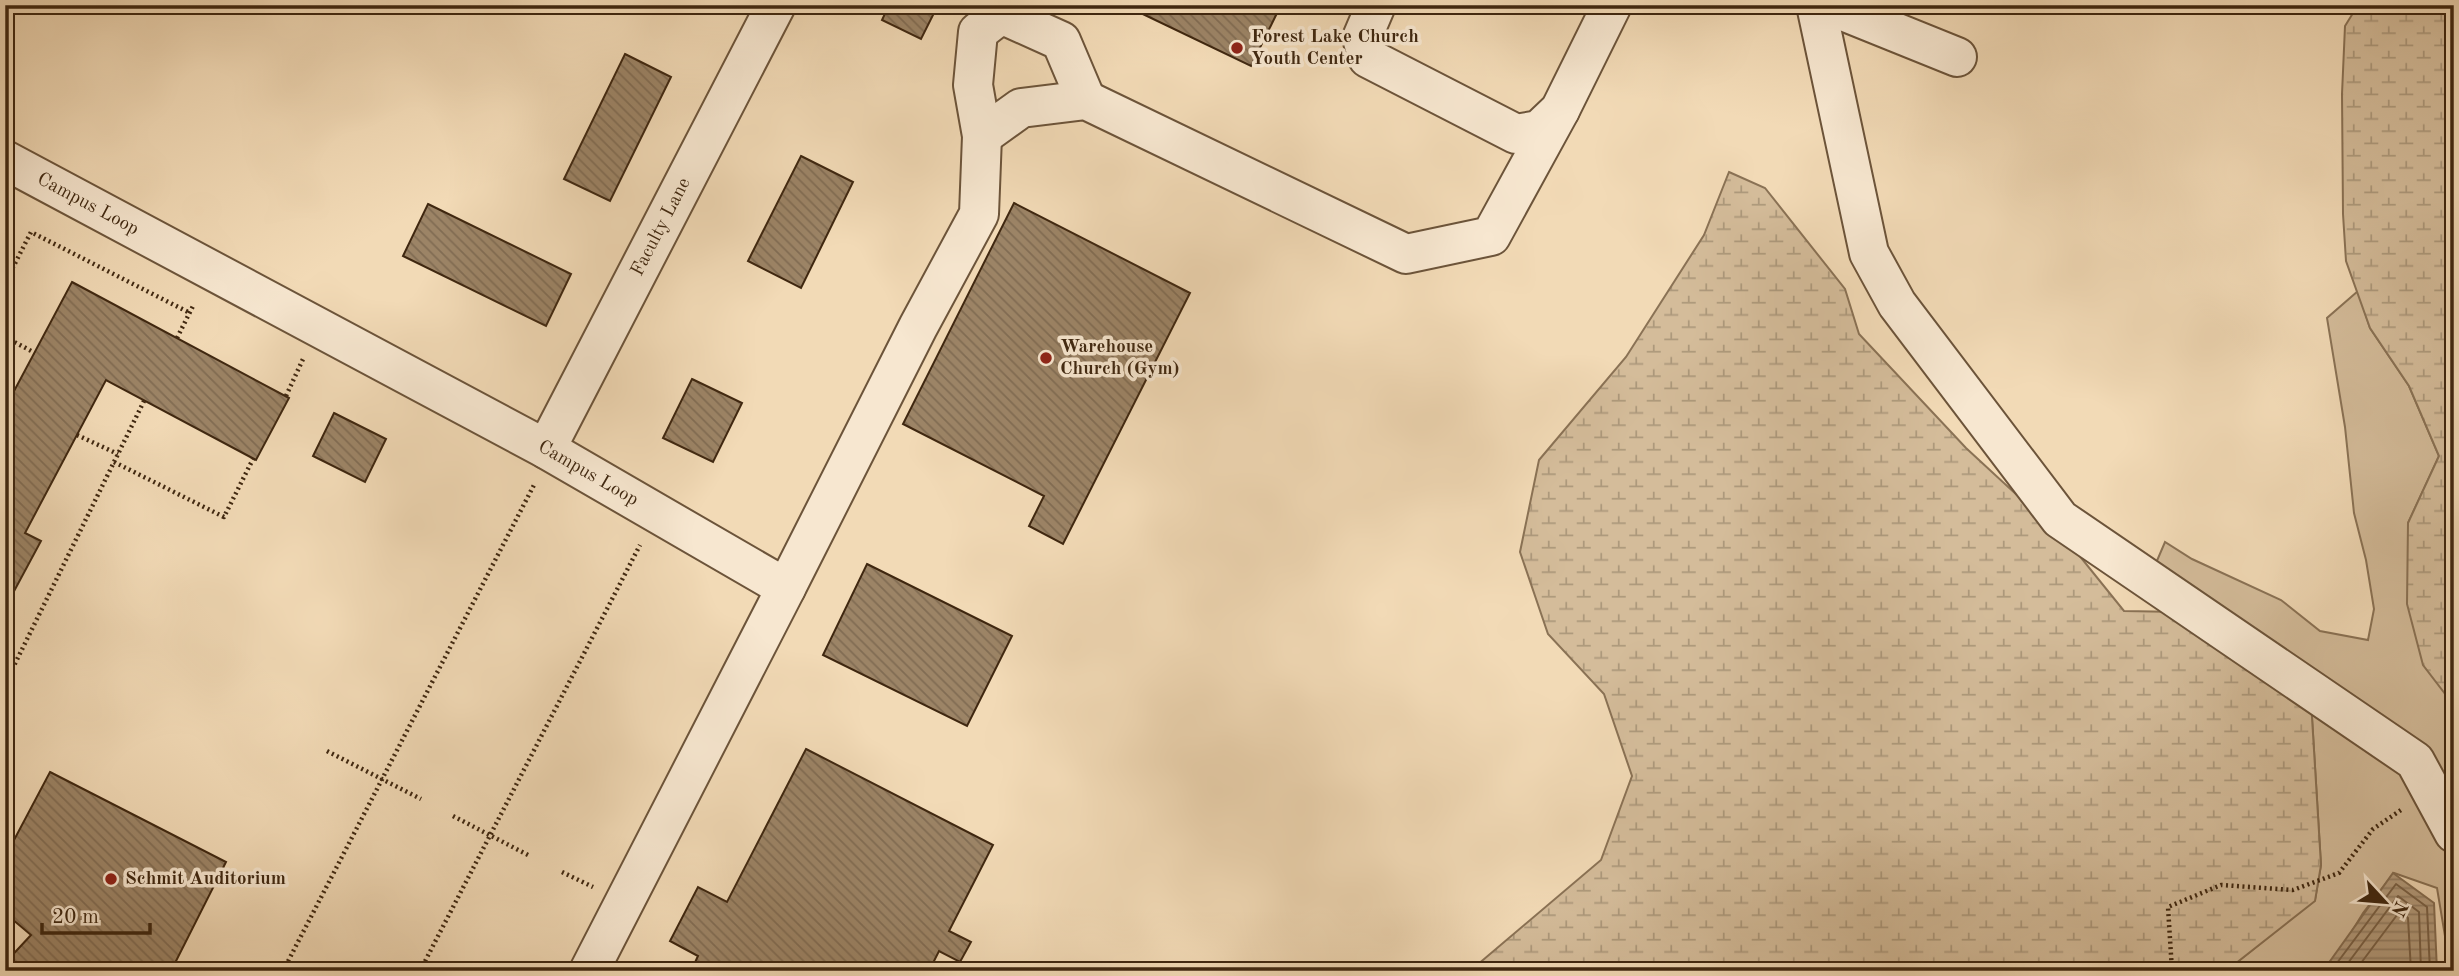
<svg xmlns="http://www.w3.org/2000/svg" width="2459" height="976" viewBox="0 0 2459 976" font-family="'Old Standard TT',serif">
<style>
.green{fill:#d4bc9a;stroke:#8a7255;stroke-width:2}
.wetland{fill:url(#wetland-marsh);stroke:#8a7255;stroke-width:2}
.water{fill:url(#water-rules);stroke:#866e52;stroke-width:2}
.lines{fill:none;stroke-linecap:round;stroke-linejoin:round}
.shore{stroke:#7a6247;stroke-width:2}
.building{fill:url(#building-back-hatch);stroke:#3f2710;stroke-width:2}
.minor-casing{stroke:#6c543a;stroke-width:42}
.path{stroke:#3f2710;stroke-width:4.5;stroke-dasharray:2 3.5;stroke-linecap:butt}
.minor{stroke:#f7e7d0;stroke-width:38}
.poi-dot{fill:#8f2418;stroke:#f7e7d0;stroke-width:2.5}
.labels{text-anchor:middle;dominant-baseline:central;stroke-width:7;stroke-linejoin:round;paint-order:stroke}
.poi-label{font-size:19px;font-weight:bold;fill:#3f2710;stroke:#f7e7d0;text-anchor:start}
.street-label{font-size:19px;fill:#3f2710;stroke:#f7e7d0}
</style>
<defs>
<pattern id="wetland-marsh" width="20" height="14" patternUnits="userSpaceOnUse" patternTransform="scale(1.75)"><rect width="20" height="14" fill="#d4bc9a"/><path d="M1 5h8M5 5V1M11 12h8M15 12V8" fill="none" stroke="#ad997c"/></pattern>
<pattern id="water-rules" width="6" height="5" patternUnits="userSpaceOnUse" patternTransform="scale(1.75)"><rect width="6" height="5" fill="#b59d7e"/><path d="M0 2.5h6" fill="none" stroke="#958066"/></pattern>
<pattern id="building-back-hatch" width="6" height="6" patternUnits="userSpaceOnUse" patternTransform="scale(1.75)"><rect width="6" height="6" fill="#9c8466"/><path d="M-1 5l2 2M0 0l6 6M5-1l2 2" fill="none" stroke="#816c53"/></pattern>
</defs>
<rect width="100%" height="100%" fill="#f2dab6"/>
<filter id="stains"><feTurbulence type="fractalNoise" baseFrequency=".00286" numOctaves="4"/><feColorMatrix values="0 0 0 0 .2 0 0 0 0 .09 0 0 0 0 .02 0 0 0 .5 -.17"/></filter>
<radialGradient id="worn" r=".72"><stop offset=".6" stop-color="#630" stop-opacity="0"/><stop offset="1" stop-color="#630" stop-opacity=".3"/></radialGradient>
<path class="green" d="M2358,291L2370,328L2409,386L2439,456L2408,523L2454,708V971H2445L2447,948L2437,888L2394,873L2363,913L2328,971H2226L2315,900L2321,865L2311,701L2156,563L2165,542L2192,559L2281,600L2320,631L2368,640L2374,609L2366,560L2354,513L2345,427L2327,318Z"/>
<path class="wetland" d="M2358,5H2454V708L2452,703L2423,665L2407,604L2408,523L2439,456L2409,386L2370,328L2346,261L2343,214L2342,94L2345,26Z
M1729,172L1765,188L1845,289L1859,334L1966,448L2070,544L2124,611L2180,612L2311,701L2321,865L2315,901L2226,971H1470L1601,860L1632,776L1604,694L1548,634L1520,552L1539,460L1626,357L1704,235Z"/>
<path class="water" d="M2393,873L2434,903L2437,971H2323Z"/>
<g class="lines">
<path class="shore" d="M2331,971L2396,884L2427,907L2430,971
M2342,971L2398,896L2419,912L2421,971
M2355,971L2400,911L2408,918L2411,971"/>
</g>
<path class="building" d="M889,5H938L921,39L882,20Z
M1124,5H1281L1251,66Z
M625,54L671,77L610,201L564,179Z
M801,156L853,182L801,288L748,261Z
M1014,203L1190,293L1063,544L1029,526L1044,496L903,424Z
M428,204L571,274L546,326L403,256Z
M72,282L289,398L256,460L106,380L25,533L41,541L5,608V408Z
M692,379L742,403L713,462L663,438Z
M334,413L386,439L365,482L313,456Z
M867,564L1012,636L967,726L823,655Z
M806,749L993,845L949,931L971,942L960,962L939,951L929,971H691L698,956L670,941L698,887L727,902Z
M50,772L226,862L171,971H5V963L31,935L5,913V906L9,899L5,897V857Z"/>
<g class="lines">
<defs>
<g id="minor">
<path d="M1376,5L1362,38L1368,58L1516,134L1539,130L1560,110L1612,5"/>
<path d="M1816,5L1869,253L1897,304L2060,519L2415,761L2454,833"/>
<path d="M1828,5L1957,57"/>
<path d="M982,136L1021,108L1086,100L1406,254L1491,236L1560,110"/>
<path id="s1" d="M5,160L546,449L786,588L589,971"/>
<path id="s2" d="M546,449L776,5"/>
<path d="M786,588L918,327L979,214L982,136L973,85L978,32L1001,14L1061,41L1086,100"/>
</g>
</defs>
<use href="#minor" class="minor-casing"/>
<path class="path" d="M5,283L31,232L190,313
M5,337L35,353
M177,338L194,304
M286,396L303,359
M77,435L118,454
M114,462L224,517L253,459
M5,684L144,401
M327,751L421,799
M453,816L528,855
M562,872L593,887
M5,928L13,920
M283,971L535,483
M420,971L640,545
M2172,971L2168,907L2221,885L2293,890L2339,873L2373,829L2401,810"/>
<use href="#minor" class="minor"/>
</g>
<g class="poi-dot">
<circle cx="1237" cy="48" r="7"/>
<circle cx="1046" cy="358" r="7"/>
<circle cx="111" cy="879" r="7"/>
</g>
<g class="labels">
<g class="poi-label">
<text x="1251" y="37">Forest Lake Church<tspan x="1251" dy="22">Youth Center</tspan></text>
<text x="1060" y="347">Warehouse<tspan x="1060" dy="22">Church (Gym)</tspan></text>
<text x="125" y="879">Schmit Auditorium</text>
</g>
<g class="street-label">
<text stroke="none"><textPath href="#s1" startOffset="94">Campus Loop</textPath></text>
<text stroke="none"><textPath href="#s2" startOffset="250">Faculty Lane</textPath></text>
<text stroke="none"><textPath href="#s1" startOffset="662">Campus Loop</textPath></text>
</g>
</g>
<rect width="2459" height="976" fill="none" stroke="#f2dab6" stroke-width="28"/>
<rect x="7" y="7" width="2445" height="962" fill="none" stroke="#3f2710" stroke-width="3.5"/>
<rect x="14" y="14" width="2431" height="948" fill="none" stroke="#3f2710" stroke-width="2"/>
<g transform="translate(2385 902) rotate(116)" stroke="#f7e7d0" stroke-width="5" paint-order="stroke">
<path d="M0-5L12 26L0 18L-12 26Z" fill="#3f2710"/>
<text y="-10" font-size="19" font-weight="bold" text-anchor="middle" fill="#3f2710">N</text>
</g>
<path d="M42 923v10h108v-10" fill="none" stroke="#3f2710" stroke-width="3.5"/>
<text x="52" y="923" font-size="21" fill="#3f2710" stroke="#f7e7d0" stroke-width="5" paint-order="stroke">20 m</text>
<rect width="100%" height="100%" filter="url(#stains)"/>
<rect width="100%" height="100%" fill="url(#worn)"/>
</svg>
